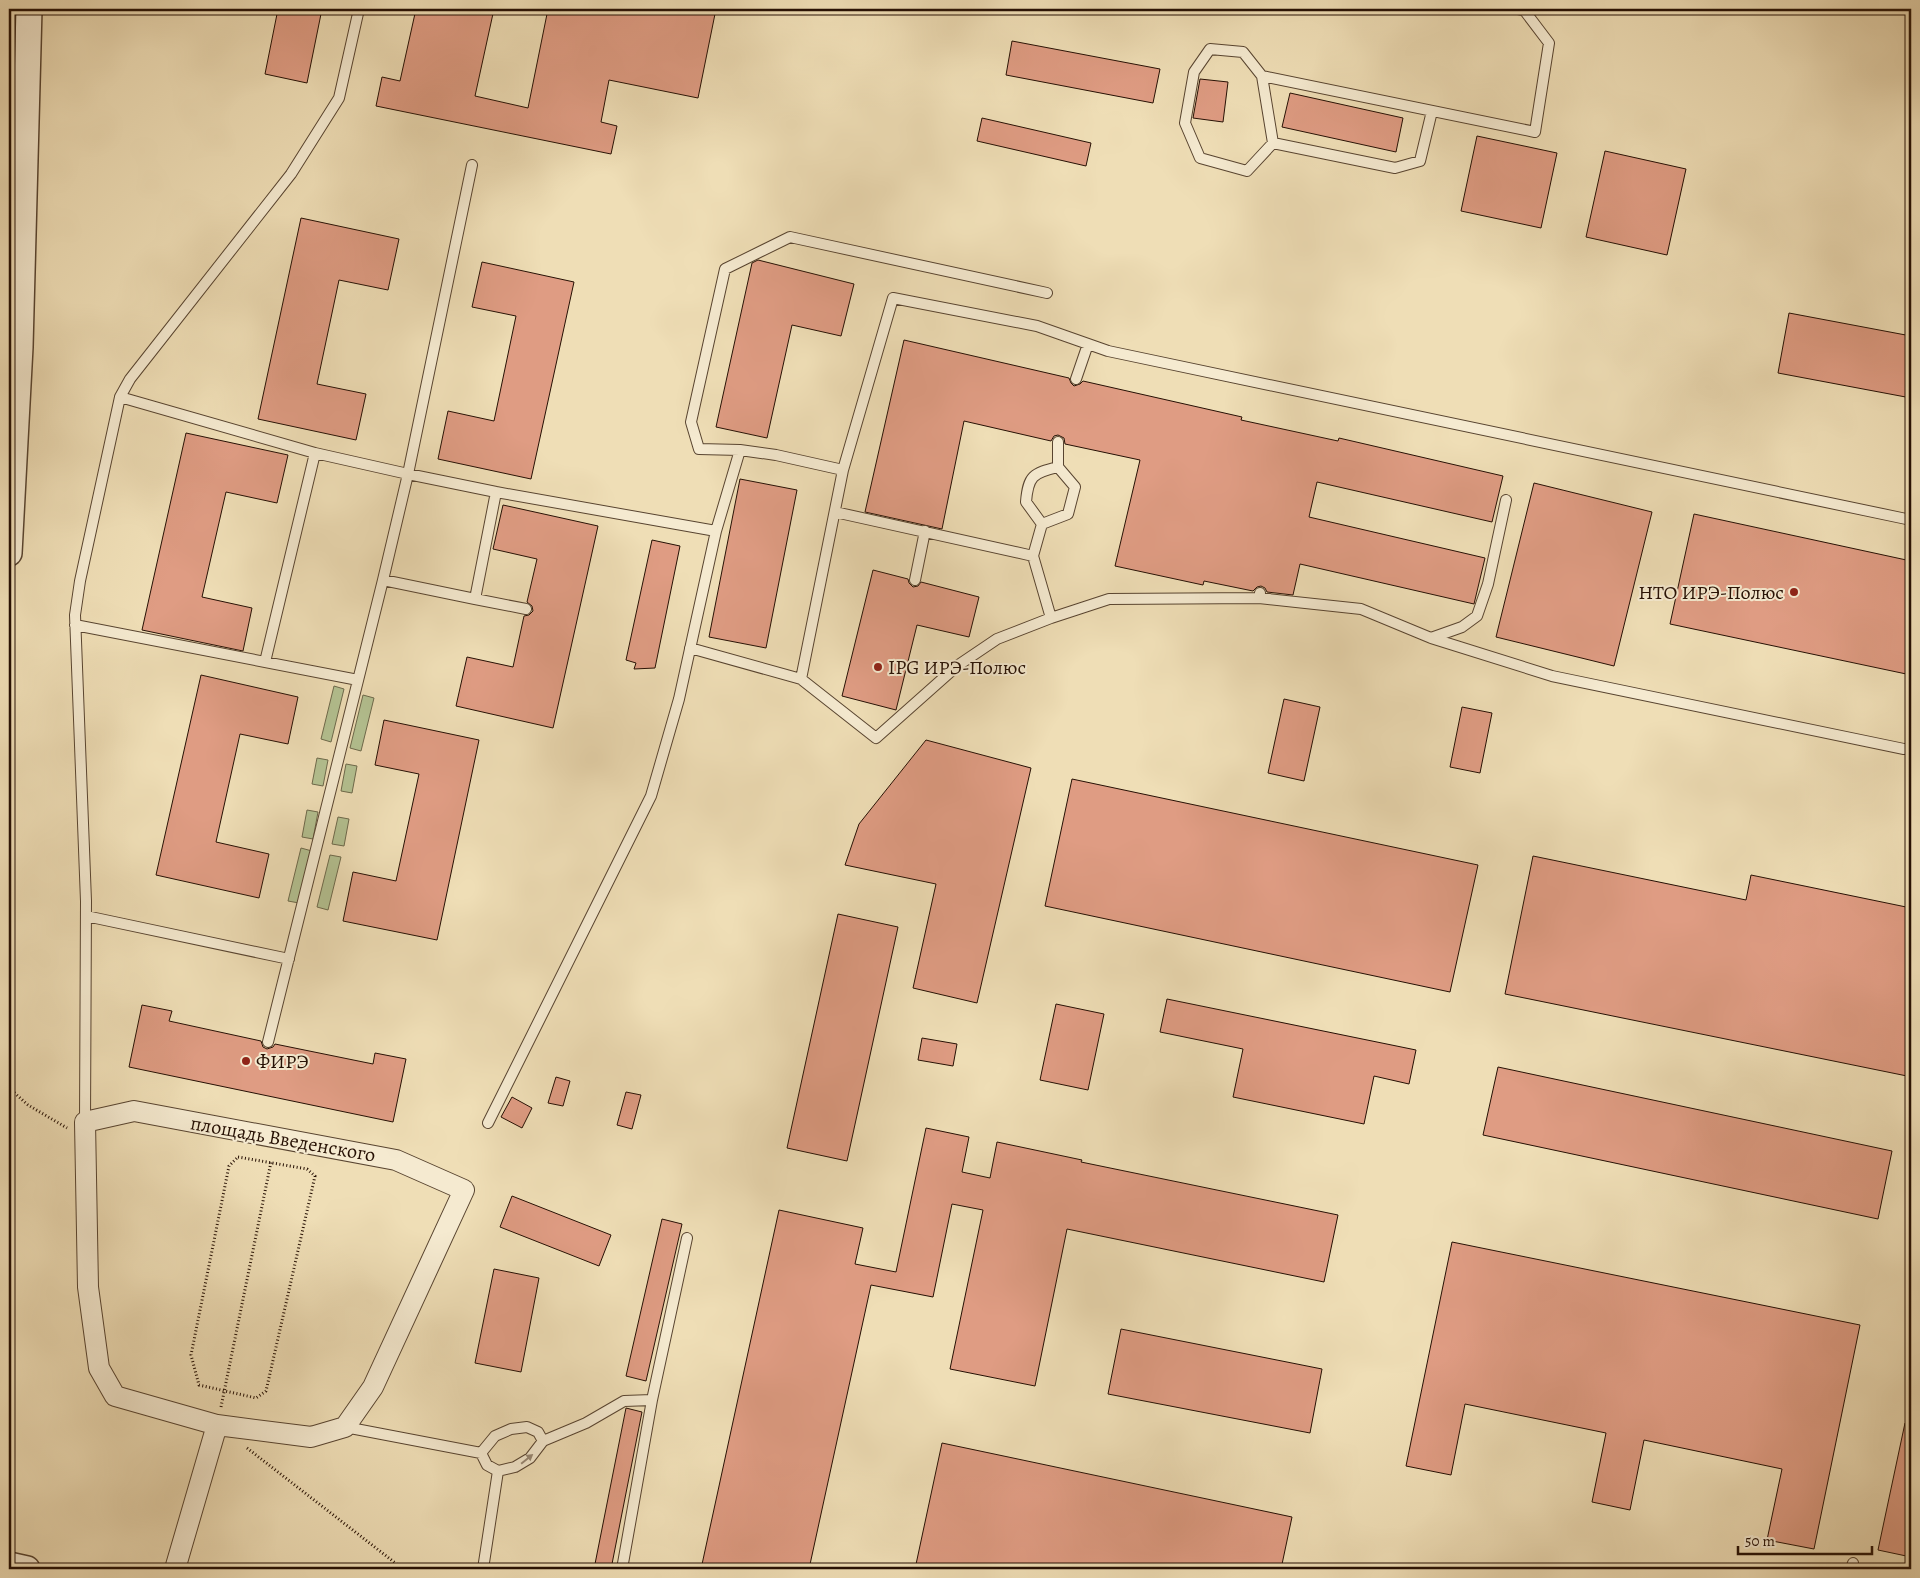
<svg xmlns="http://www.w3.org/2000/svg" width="1920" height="1578" viewBox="0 0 1920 1578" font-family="Alegreya,serif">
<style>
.green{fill:#b4c292;stroke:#6d694b}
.building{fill:#df9c83;stroke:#261004}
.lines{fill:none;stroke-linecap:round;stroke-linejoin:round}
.service-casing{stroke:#584430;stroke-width:12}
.minor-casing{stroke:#584430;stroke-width:22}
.tertiary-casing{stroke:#584430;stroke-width:28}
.path{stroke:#261004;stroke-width:3;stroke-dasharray:1 2.5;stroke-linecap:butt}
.service{stroke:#f5ead0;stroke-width:10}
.minor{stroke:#f5ead0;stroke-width:20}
.tertiary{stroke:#f5ead0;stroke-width:25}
.oneway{fill:#988874}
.poi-dot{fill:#8f2418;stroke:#f5ead0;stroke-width:2}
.labels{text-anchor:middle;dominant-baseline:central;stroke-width:4;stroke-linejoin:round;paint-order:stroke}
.poi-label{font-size:20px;fill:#261004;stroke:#f5ead0;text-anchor:start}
.street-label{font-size:20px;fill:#261004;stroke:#f5ead0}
</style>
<rect width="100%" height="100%" fill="#efdeb6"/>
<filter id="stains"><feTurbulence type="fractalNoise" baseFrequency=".004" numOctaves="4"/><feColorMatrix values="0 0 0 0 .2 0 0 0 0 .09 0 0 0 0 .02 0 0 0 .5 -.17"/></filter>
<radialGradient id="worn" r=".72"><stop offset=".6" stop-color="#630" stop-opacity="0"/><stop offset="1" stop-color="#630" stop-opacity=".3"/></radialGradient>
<path class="green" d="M334,686L344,689L331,742L321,739Z
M363,695L374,698L361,751L350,748Z
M317,758L328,760L323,786L312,784Z
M346,764L357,766L352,793L341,791Z
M307,810L318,812L313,839L302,837Z
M338,817L349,819L344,846L332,844Z
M301,848L312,851L299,903L288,901Z
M330,855L341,857L328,910L317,907Z"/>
<path class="building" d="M278,9H322L307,83L265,74Z
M416,9H494L475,96L528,108L548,9H716L698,98L609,80L601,122L617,126L611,154L376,106L382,77L400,81Z
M1012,41L1160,69L1153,103L1006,75Z
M1200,79L1228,82L1223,122L1193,118Z
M1290,93L1403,118L1396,152L1282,127Z
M982,118L1091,143L1086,166L977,141Z
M1477,136L1557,153L1541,228L1461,211Z
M1605,151L1686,169L1667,255L1586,237Z
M301,218L399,239L388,290L339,280L317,384L366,394L356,440L258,419Z
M758,260L854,284L841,336L792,325L767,438L716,427L752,263Z
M482,262L574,282L531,479L438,459L448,411L494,421L516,316L472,307Z
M1789,313L1911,336V398L1778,373Z
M904,340L1069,378L1071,383L1074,386L1080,384L1083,381L1242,417L1241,420L1338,441L1339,438L1503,476L1492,522L1317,482L1309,517L1485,558L1474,604L1300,564L1293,595L1267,592L1265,588L1261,586L1257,587L1253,591L1204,581L1203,585L1115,566L1140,460L1065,444L1064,438L1058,435L1054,436L1051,441L964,421L942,529L865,512Z
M186,433L288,455L277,503L226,492L202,597L252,608L243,651L142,630Z
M740,479L797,490L766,648L709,637Z
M1534,483L1652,512L1614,666L1496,637Z
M503,505L598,526L553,728L456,706L467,657L513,667L524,616L529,615L533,611L532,606L527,602L537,559L493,549Z
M1694,514L1911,561V675L1670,624Z
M652,540L680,546L655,668L634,669L636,663L626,660Z
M873,570L908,579L909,583L913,587L918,586L921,582L979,597L969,637L917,625L896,710L842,696Z
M201,675L298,697L288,744L240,734L216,842L269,854L259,898L156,875Z
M1284,699L1320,707L1304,781L1268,773Z
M1462,707L1492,713L1480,773L1450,767Z
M384,720L479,740L437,940L343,921L353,872L396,881L419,774L375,765Z
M926,740L1031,768L977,1003L913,988L936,884L845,865L859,824Z
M1072,779L1478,865L1450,992L1045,906Z
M1533,856L1746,900L1751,875L1911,908V1057L1907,1076L1505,994Z
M838,914L898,927L847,1161L787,1148Z
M1167,999L1416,1050L1409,1084L1374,1076L1364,1124L1233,1097L1243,1049L1160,1032Z
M1056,1004L1104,1014L1088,1090L1040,1080Z
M142,1005L172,1011L169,1021L261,1041L263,1047L267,1049L273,1047L275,1044L373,1064L375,1053L406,1059L393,1122L129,1067Z
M922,1038L957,1044L953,1066L918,1060Z
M1498,1067L1892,1151L1878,1219L1483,1135Z
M556,1077L570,1081L563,1106L548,1103Z
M626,1092L641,1095L632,1129L617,1125Z
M512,1097L532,1108L522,1128L501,1117Z
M926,1128L969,1137L962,1172L990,1178L997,1142L1082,1160L1081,1162L1338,1215L1324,1282L1067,1229L1035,1386L950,1369L983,1210L952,1204L933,1297L871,1285L809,1569H701L779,1210L863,1228L855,1264L896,1272Z
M512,1196L611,1235L599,1266L500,1227Z
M662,1219L682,1224L646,1381L626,1376Z
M1452,1242L1860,1325L1814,1549L1767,1540L1782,1469L1644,1440L1630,1510L1592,1502L1606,1433L1465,1404L1451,1475L1406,1466Z
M494,1269L539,1278L521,1372L475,1363Z
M1121,1329L1322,1369L1310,1433L1108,1394Z
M626,1408L642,1412L611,1569H594Z
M1905,1423L1911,1424V1557L1878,1550Z
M942,1443L1292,1517L1281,1569H915Z"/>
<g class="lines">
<defs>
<path id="service" d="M1262,76L1273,143
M1432,111L1420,161L1395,168L1273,143L1247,171L1200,158L1185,123L1194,72L1210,49L1243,52L1262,76L1535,132L1549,43L1524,10L1518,9
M1076,379L1088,344
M120,397L315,453
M1058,442V467L1075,487L1068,514L1042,524L1033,556L1051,618L1109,599L1259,598L1260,593
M740,450L699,449L691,422L725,269L790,237L1047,293
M835,512L1033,556
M1042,524L1026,502C1028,476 1033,473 1058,467
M383,580L408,474L496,492
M915,580L925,531
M1259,598L1361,609L1431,638L1462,627L1477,616L1488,584L1506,500
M526,609L475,599L496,492L716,531L740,450L776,455L843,470
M75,625L358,680
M1431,638L1552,676L1904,749
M690,648L801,679L876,738L957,666L997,639L1051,618
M265,662L315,453L408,474L472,165
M801,679L843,470L893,298L1037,326L1108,351L1911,520
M86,916L289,959
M268,1042L383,580L475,599
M85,1122L86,901L75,615L80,581L120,397L130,379L291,174L339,98L359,9
M488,1123L651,796L679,699L716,531
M345,1427L481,1453
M481,1453L487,1465L498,1471L515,1467L530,1458L543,1441L586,1423L624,1401L652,1400L687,1238
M481,1453L495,1436L511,1429L527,1427L538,1432L543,1441
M483,1569L498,1471
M622,1569L652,1400
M1851,1569L1853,1563"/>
<path id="minor" d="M134,1111L396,1160L464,1190L373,1387L345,1427L311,1437L217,1425L115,1396L99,1368L88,1287L85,1122Z
M175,1569L217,1425"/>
<path id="tertiary" d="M9,553L20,347L29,9
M9,1565L27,1569"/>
</defs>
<use href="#service" class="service-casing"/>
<use href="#minor" class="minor-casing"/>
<use href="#tertiary" class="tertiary-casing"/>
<path class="path" d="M9,1088L28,1105L67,1128
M238,1157L307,1169L315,1176L266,1391L256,1398L199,1385L191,1355L229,1166Z
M221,1407L271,1162
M247,1448L403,1569"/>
<use href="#service" class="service"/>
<use href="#minor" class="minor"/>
<use href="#tertiary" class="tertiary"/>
</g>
<defs><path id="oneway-solid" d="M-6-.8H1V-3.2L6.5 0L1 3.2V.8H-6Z" transform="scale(1.25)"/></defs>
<use class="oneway" href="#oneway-solid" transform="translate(527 1459) rotate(-39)"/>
<g class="poi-dot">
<circle cx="1794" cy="592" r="5"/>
<circle cx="878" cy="667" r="5"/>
<circle cx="246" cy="1061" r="5"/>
</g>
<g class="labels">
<g class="poi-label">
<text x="1784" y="592" text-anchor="end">НТО ИРЭ-Полюс</text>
<text x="888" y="667">IPG ИРЭ-Полюс</text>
<text x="256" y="1061">ФИРЭ</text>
</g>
<g class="street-label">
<text transform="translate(283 1139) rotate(10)">площадь Введенского</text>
</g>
</g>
<rect width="1920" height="1578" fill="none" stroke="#efdeb6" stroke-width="30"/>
<rect x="10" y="10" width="1900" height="1558" fill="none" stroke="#261004" stroke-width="2.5"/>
<rect x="15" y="15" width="1890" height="1548" fill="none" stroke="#261004"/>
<path d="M1738 1546v8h134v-8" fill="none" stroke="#261004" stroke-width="2.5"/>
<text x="1745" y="1546" font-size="15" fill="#261004" stroke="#f5ead0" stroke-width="4" paint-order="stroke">50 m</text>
<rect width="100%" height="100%" filter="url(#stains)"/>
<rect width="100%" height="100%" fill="url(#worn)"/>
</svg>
